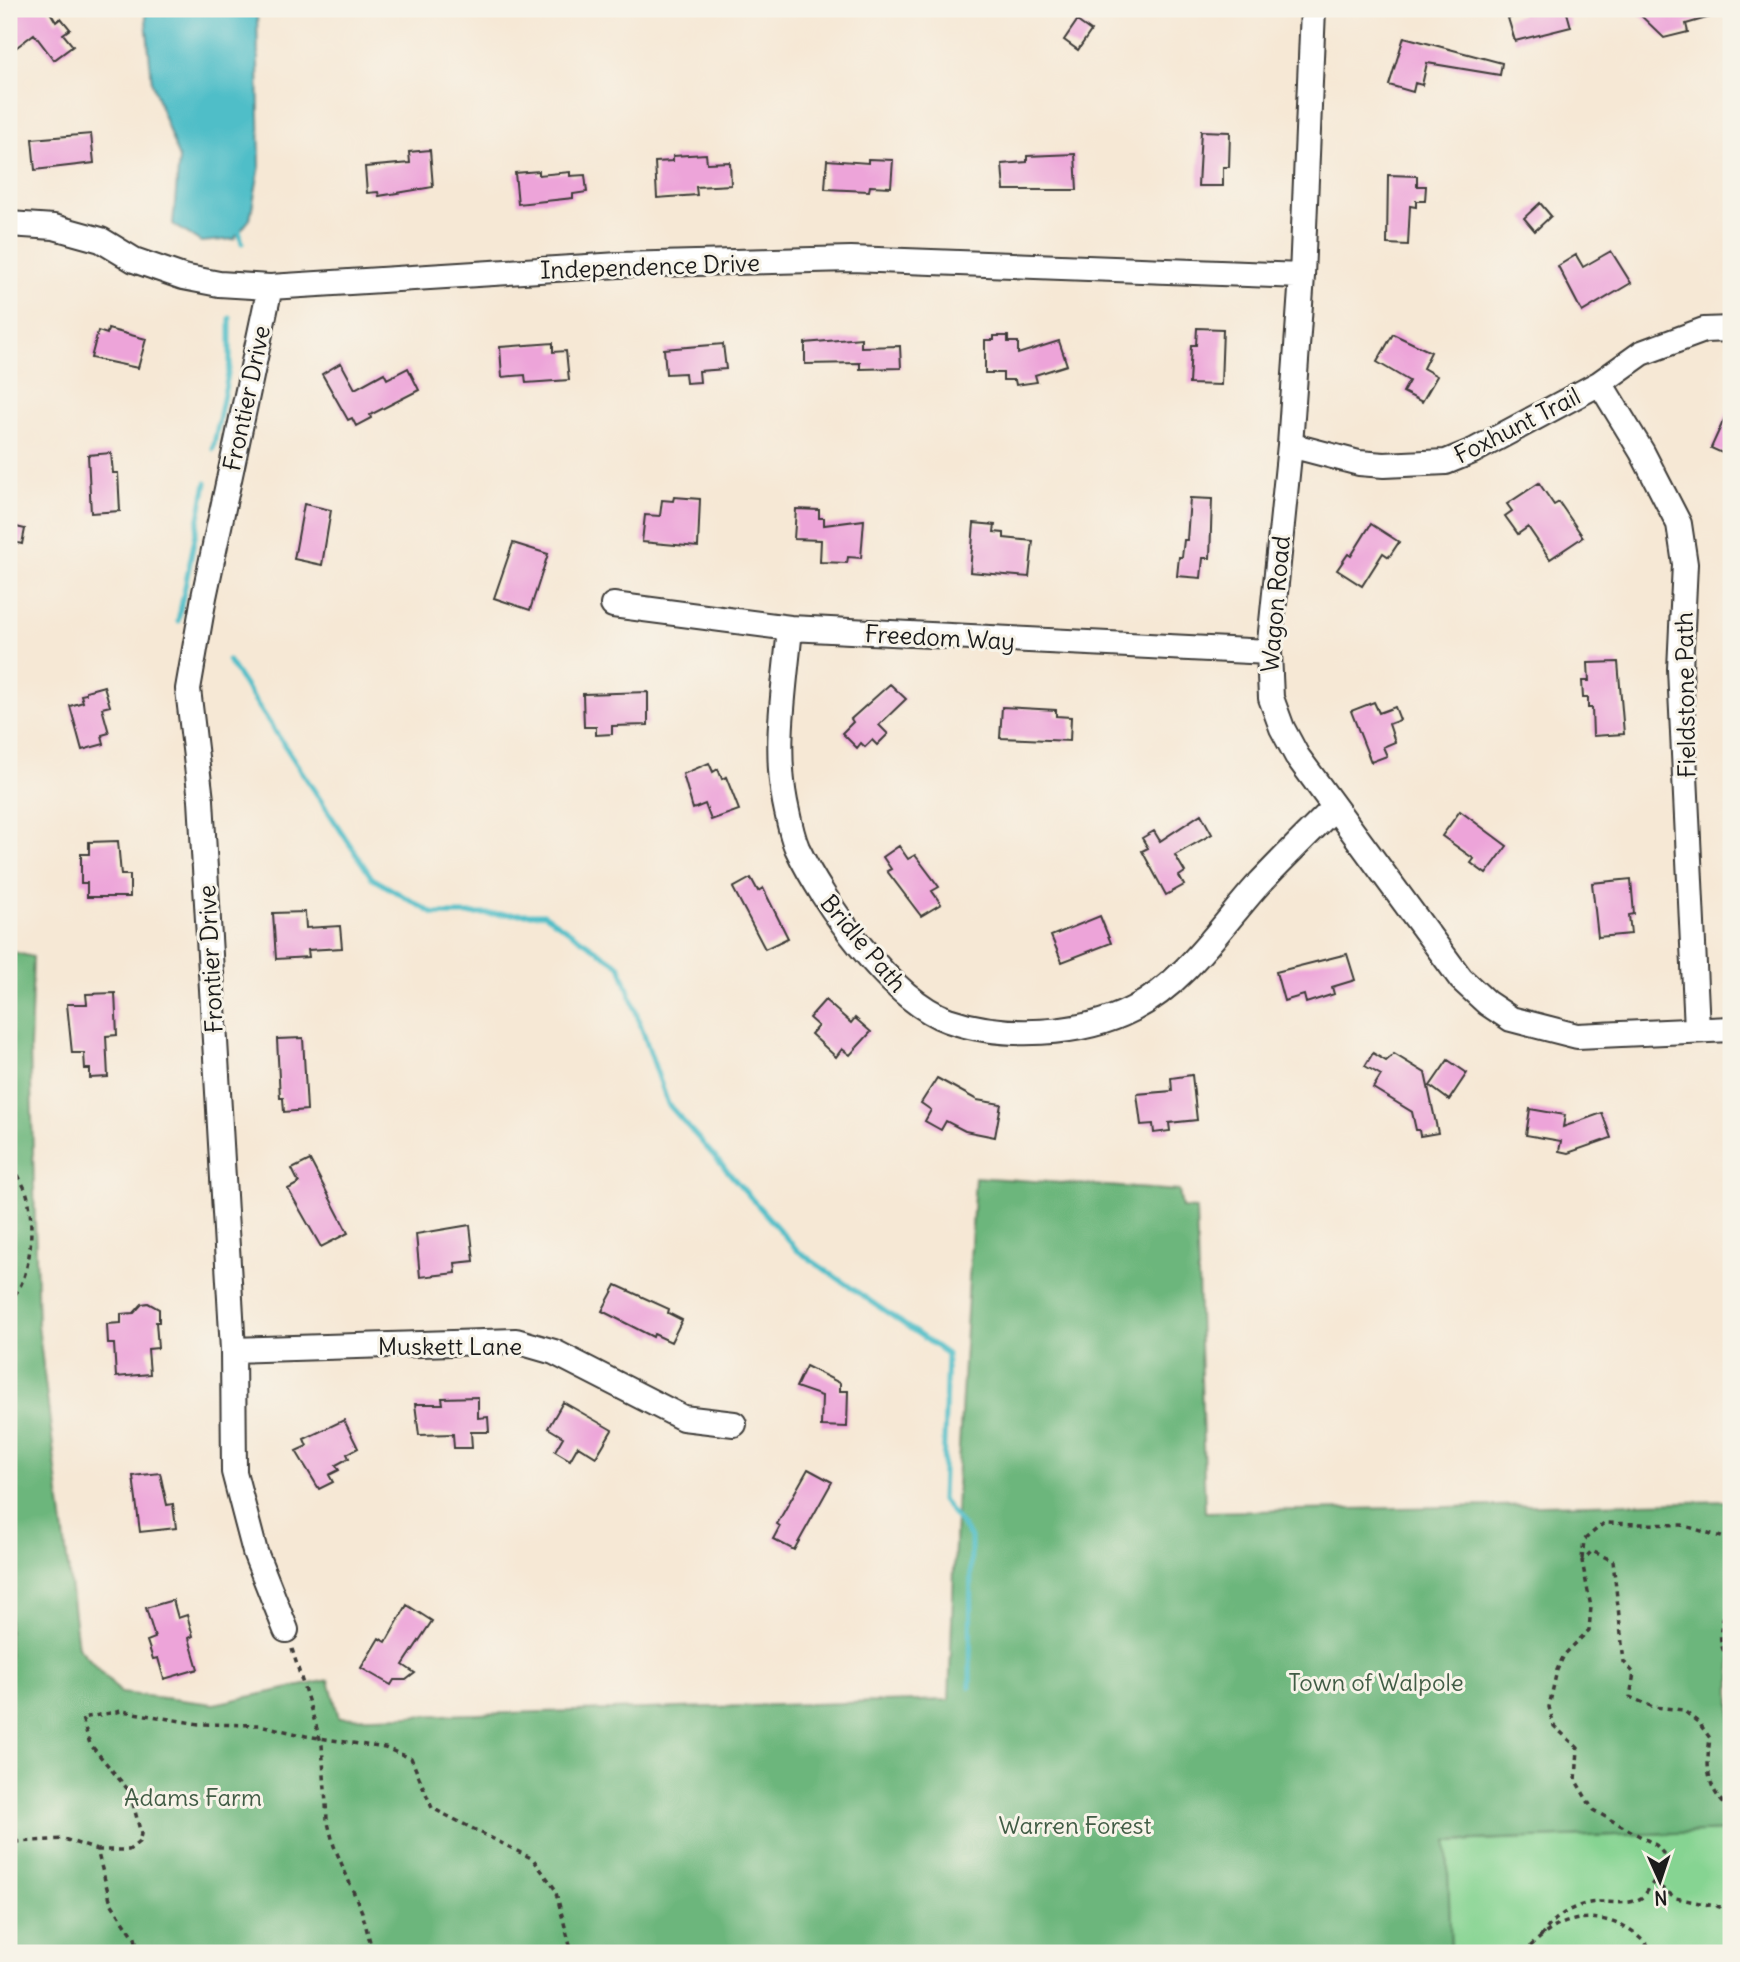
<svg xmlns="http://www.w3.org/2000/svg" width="1740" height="1962" viewBox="0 0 1740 1962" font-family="Delius,sans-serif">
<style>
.green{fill:#86d492;stroke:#517857;stroke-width:2}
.forest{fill:#6cb67c;stroke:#44694c;stroke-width:2}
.water{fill:#50bec8;stroke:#366d72;stroke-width:2}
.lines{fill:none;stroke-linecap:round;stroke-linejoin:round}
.stream{stroke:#50bec8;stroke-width:5}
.building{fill:#eda4d9}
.minor-casing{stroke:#3d3b38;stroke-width:28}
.path{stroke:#3d3b38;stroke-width:3.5;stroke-dasharray:5 5;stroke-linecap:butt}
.minor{stroke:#fff;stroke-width:24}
.labels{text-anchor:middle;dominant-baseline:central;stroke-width:6;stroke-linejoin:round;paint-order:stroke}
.street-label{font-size:24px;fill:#1c1c1c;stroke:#f7f3e8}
.park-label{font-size:24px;fill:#415c45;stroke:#f7f3e8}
</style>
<rect width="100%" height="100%" fill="#f7f3e8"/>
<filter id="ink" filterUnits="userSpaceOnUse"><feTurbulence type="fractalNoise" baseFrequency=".0143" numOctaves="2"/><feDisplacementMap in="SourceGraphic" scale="14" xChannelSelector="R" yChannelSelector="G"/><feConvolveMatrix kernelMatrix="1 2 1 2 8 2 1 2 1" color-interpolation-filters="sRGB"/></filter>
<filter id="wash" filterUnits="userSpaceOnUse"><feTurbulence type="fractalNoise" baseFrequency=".00686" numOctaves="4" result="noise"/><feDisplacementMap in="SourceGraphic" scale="28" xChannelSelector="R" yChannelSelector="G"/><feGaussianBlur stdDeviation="1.57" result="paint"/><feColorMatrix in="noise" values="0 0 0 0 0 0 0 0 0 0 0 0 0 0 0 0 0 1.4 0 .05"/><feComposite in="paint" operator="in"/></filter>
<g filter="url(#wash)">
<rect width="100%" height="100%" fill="#f6e8d5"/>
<path class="green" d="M1731,1831V1953H1451L1446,1841Z"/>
<path class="forest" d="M9,951L33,957L30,1048L38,1325L78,1647L121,1693L214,1704L329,1680L339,1718L949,1700L958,1464L975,1177L1179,1191L1182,1208L1196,1209L1205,1512L1731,1501V1831L1447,1841L1451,1953H9Z"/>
<path class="water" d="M145,9H257L260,166L250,219L234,239L201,242L173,224L179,159L152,83Z"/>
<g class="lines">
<path class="stream" d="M238,226L242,243
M213,449L230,364V318
M178,621L206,483
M228,660L372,878L434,914H544L620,966L668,1104L798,1251L947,1354L942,1500L971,1537L970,1687"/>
</g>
<g id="blocks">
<path class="building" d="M20,9H48L56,22L61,18L70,29L63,34L73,46L54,60L34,34L9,53V17Z
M1527,9H1566L1571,27L1515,41L1508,18L1521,15L1520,11Z
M1634,9H1723L1724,13L1686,24L1688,32L1664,38Z
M1077,21L1091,31L1078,50L1064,40Z
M1404,37L1502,63L1500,75L1427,63L1422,85L1415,83L1413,92L1389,85Z
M1201,131L1230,132L1229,167H1223V186H1198Z
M91,134L94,163L35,170L32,139Z
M430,150L433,187L379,196L378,192L367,193L365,167L410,163L409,152Z
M706,154L707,163L730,162L731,185L696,187L697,195L657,198L655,162L673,161V156Z
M1075,154L1077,190H1004L1002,164L1027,162V156Z
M868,159L893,160L891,187L870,186L869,191L825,189L827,160L868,163Z
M539,171V175L570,172V176L585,175L587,192L573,194V198L518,204L515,173Z
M1388,175L1417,176V186H1426L1425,201H1416V207L1410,206L1408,245L1387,244Z
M1540,203L1551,216L1535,231L1524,218Z
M1611,251L1631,283L1582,312L1558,266L1576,255L1583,267Z
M1197,328L1223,329L1221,385L1189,384L1191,345H1196Z
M108,329L146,339L138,368L91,358L98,331L107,334Z
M1393,334L1431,352L1423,368L1437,376L1422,402L1403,392L1409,381L1377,362Z
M994,336H1008V342H1018V354L1059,341L1067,365L1035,375L1037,382L1016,385L1015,380H1003V373H985V340H994Z
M861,338V347L900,346L901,368L860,369V363L805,364V343Z
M553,343V352L566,351L569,380L526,383L525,375L502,377L500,347Z
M723,344L726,369L699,371L700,382L686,383L685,373L666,374L664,349Z
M341,363L355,389L384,373L387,379L408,368L419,390L370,415L371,418L356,426L352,418L348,420L322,374Z
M1731,404V457L1711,448Z
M111,453L113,473H118L120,511L91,513L88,455Z
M1539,483L1554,505L1559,502L1583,537L1550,559L1528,527L1518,534L1505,516L1512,511L1507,504Z
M674,497L700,499L698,547L642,542L645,515L660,516L662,500L673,501Z
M1190,498L1212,499L1210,558H1203L1201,578L1177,576L1179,557H1182L1184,540H1187Z
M304,504L331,510L322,565L294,559Z
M796,509L819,510V518H824V525L864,520L861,558L848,557L847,563L820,562L821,540L794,539Z
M974,523L995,525L994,532L1004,533V538L1033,541L1029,577L970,572Z
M1371,524L1399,542L1389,557L1383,553L1362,586L1337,570L1348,554L1351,556Z
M12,526L25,529L22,544L9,541Z
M513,543L548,554L530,610L494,598Z
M1618,662L1624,734L1593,736L1592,708H1588V698H1583L1582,681H1589L1588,663Z
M890,684L906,699L879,725L888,734L877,745L872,740L865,747L861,743L857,748L842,733L853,722L851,719Z
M104,686L110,706L102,708L109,733L102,735L104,744L82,750L70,706L83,702L81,695L86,694V691Z
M648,692V725L612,726V734L596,735V727H584L583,694Z
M1374,702L1379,713L1395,707L1400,720L1389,724L1395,742L1383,747L1387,756L1371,762L1351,711Z
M1002,707L1056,710V716L1071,717L1070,741L1000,738Z
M709,763L713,772L718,769L722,779L726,777L739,810L711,820L705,804L693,809L683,774Z
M1460,811L1507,846L1486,874L1471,863L1474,859L1442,836Z
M1201,814L1212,834L1175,855L1185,872L1179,876L1184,885L1166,895L1142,851L1148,848L1142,838L1154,831L1160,841Z
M118,841L121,875H130V897H87V883H81V854H89V842Z
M899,846L908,859L915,855L939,887L932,891L941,904L921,916L887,871L891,869L883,857Z
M751,878L758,891L763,888L788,938L765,949L733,888Z
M1631,879L1634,914L1629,915L1631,934L1598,937L1592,883Z
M305,912L306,928L340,926L342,948L308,950L309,957L276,959L273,913Z
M1100,916L1111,943L1062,962L1051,936Z
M1347,954L1355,980L1332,987L1334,994L1306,1003L1304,995L1284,1001L1276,972Z
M115,993L117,1035L106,1036L108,1077L90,1078V1069H85L84,1053H72L67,1004H87L86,994Z
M825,1000L851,1023L855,1018L871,1032L850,1055L842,1049L836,1057L811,1034L818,1026L809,1018Z
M303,1038L307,1110L284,1112L283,1098H280L277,1039Z
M1373,1053L1386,1061L1394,1054L1425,1073L1438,1133L1420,1136L1419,1130H1416L1412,1112L1373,1088L1381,1075L1365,1066Z
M1448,1060L1467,1073L1449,1100L1430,1086Z
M1192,1075L1197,1120L1169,1123L1170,1131L1154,1133L1153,1124L1141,1125L1137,1094L1172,1091L1171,1078Z
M937,1078L977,1100L1001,1104L995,1137L965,1131L946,1121L941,1130L925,1121L931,1110L921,1103Z
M1530,1109L1565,1115L1563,1127L1602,1113L1611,1138L1568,1153L1559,1151L1561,1141L1526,1135Z
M310,1160L348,1233L321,1247L288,1189L299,1183L292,1169Z
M470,1225L474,1261L455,1263L456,1273L420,1277L416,1234Z
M616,1285L669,1309L668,1313L682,1320L671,1342L654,1334L653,1337L602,1311Z
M148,1303L159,1309V1322H156L158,1348L148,1349L150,1374L116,1377L114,1344H108L107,1324L121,1323V1314L134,1313L142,1304Z
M806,1366L840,1383V1391H848L847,1427L821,1426L822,1396L796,1387Z
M478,1397V1418L488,1417L489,1432H471L472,1448H454L453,1434L419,1435L415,1404H443L442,1398Z
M563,1402L612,1430L596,1457L578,1446L570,1460L555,1451L563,1437L548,1428Z
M344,1420L358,1448L347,1454L349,1458L336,1465L339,1470L329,1475L333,1482L319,1489L296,1451L307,1446L304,1439Z
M808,1469L832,1482L794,1550L773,1539L780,1526L777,1524Z
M160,1473L167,1505L173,1504L176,1528L140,1532L133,1476Z
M173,1600L178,1618L187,1615L193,1636L189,1638L198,1669L164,1679L158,1658L153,1659L147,1641L155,1638L146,1608Z
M407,1605L432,1621L403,1665L415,1673L406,1680H394L391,1685L361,1668L379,1638L386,1642Z"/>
</g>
</g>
<g filter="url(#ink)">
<use href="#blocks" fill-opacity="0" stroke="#3d3b38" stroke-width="2"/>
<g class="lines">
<defs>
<path id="minor" d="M1313,9L1302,276L1290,445L1269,652L1271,698L1282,728L1297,756L1461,979L1487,1003L1511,1019L1577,1036L1731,1029
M9,224L54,227L101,240L134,260L183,277L219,284L270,287L619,265L851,259L1302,276
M270,287L204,597L188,689L201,800L233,1350L234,1472L255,1552L286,1630
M1600,383L1642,452L1679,524L1685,564L1680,669L1697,1029
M1290,445L1359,463L1384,465L1446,462L1473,451L1600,383L1642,353L1704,330L1731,329
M613,605L790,628L1269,652
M790,628C785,685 774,745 785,802C788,816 791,834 797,848C822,901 891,1000 948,1020C1003,1039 1081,1036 1133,1009C1183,984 1219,929 1256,887C1281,860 1308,834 1334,808
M233,1350L516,1341L554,1352L683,1418L734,1424"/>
</defs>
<use href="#minor" class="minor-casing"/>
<path class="path" d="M9,1157C14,1168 21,1180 26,1191C35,1217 33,1283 9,1300
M1582,1559L1584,1540L1604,1523L1682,1525L1731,1540
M1731,1598C1722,1616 1713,1646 1731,1660
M292,1649L322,1745L327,1819L334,1846L362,1912L373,1953
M1731,1810C1706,1790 1706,1767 1710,1738L1699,1723L1683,1710L1653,1707L1630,1697L1634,1673L1624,1662L1613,1561L1592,1551L1582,1561L1591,1607L1589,1630L1564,1655L1557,1670L1549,1707L1554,1726L1578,1748L1576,1781L1593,1810L1656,1845L1663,1853L1656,1884L1676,1898L1724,1908L1731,1906
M9,1833L18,1842L64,1839L97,1850L111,1903L135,1938L139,1953
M97,1850H129L139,1842L141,1834L130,1792L90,1744L82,1718L122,1711L199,1724L260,1725L306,1736L385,1748L411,1758L432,1808L533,1859L555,1889L572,1953
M1541,1937C1553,1916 1577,1902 1602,1902C1614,1902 1630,1905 1641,1898C1646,1895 1651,1885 1655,1880
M9,1946L12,1953
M1523,1953C1533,1944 1545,1932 1557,1926C1594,1908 1631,1923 1654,1953"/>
<use href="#minor" class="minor"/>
</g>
</g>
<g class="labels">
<g class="street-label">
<text transform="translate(650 266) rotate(-2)">Independence Drive</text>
<text transform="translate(246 398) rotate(-78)">Frontier Drive</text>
<text transform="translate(1517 425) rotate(-27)">Foxhunt Trail</text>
<text transform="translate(1275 604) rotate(-85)">Wagon Road</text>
<text transform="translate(940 637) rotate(3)">Freedom Way</text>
<text transform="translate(1685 695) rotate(-91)">Fieldstone Path</text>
<text transform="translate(864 943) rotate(50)">Bridle Path</text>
<text transform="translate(210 959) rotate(-93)">Frontier Drive</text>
<text x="450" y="1346">Muskett Lane</text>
</g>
<g class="park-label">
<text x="1376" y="1682">Town of Walpole</text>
<text x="193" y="1797">Adams Farm</text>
<text x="1075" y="1825">Warren Forest</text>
</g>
</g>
<rect width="1740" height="1962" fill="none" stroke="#f7f3e8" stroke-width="35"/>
<g transform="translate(1660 1881) rotate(177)" stroke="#f7f3e8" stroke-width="5" paint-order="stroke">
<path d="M0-5L12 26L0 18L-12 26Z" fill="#1c1c1c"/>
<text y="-10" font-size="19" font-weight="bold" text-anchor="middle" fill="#1c1c1c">N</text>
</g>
</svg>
